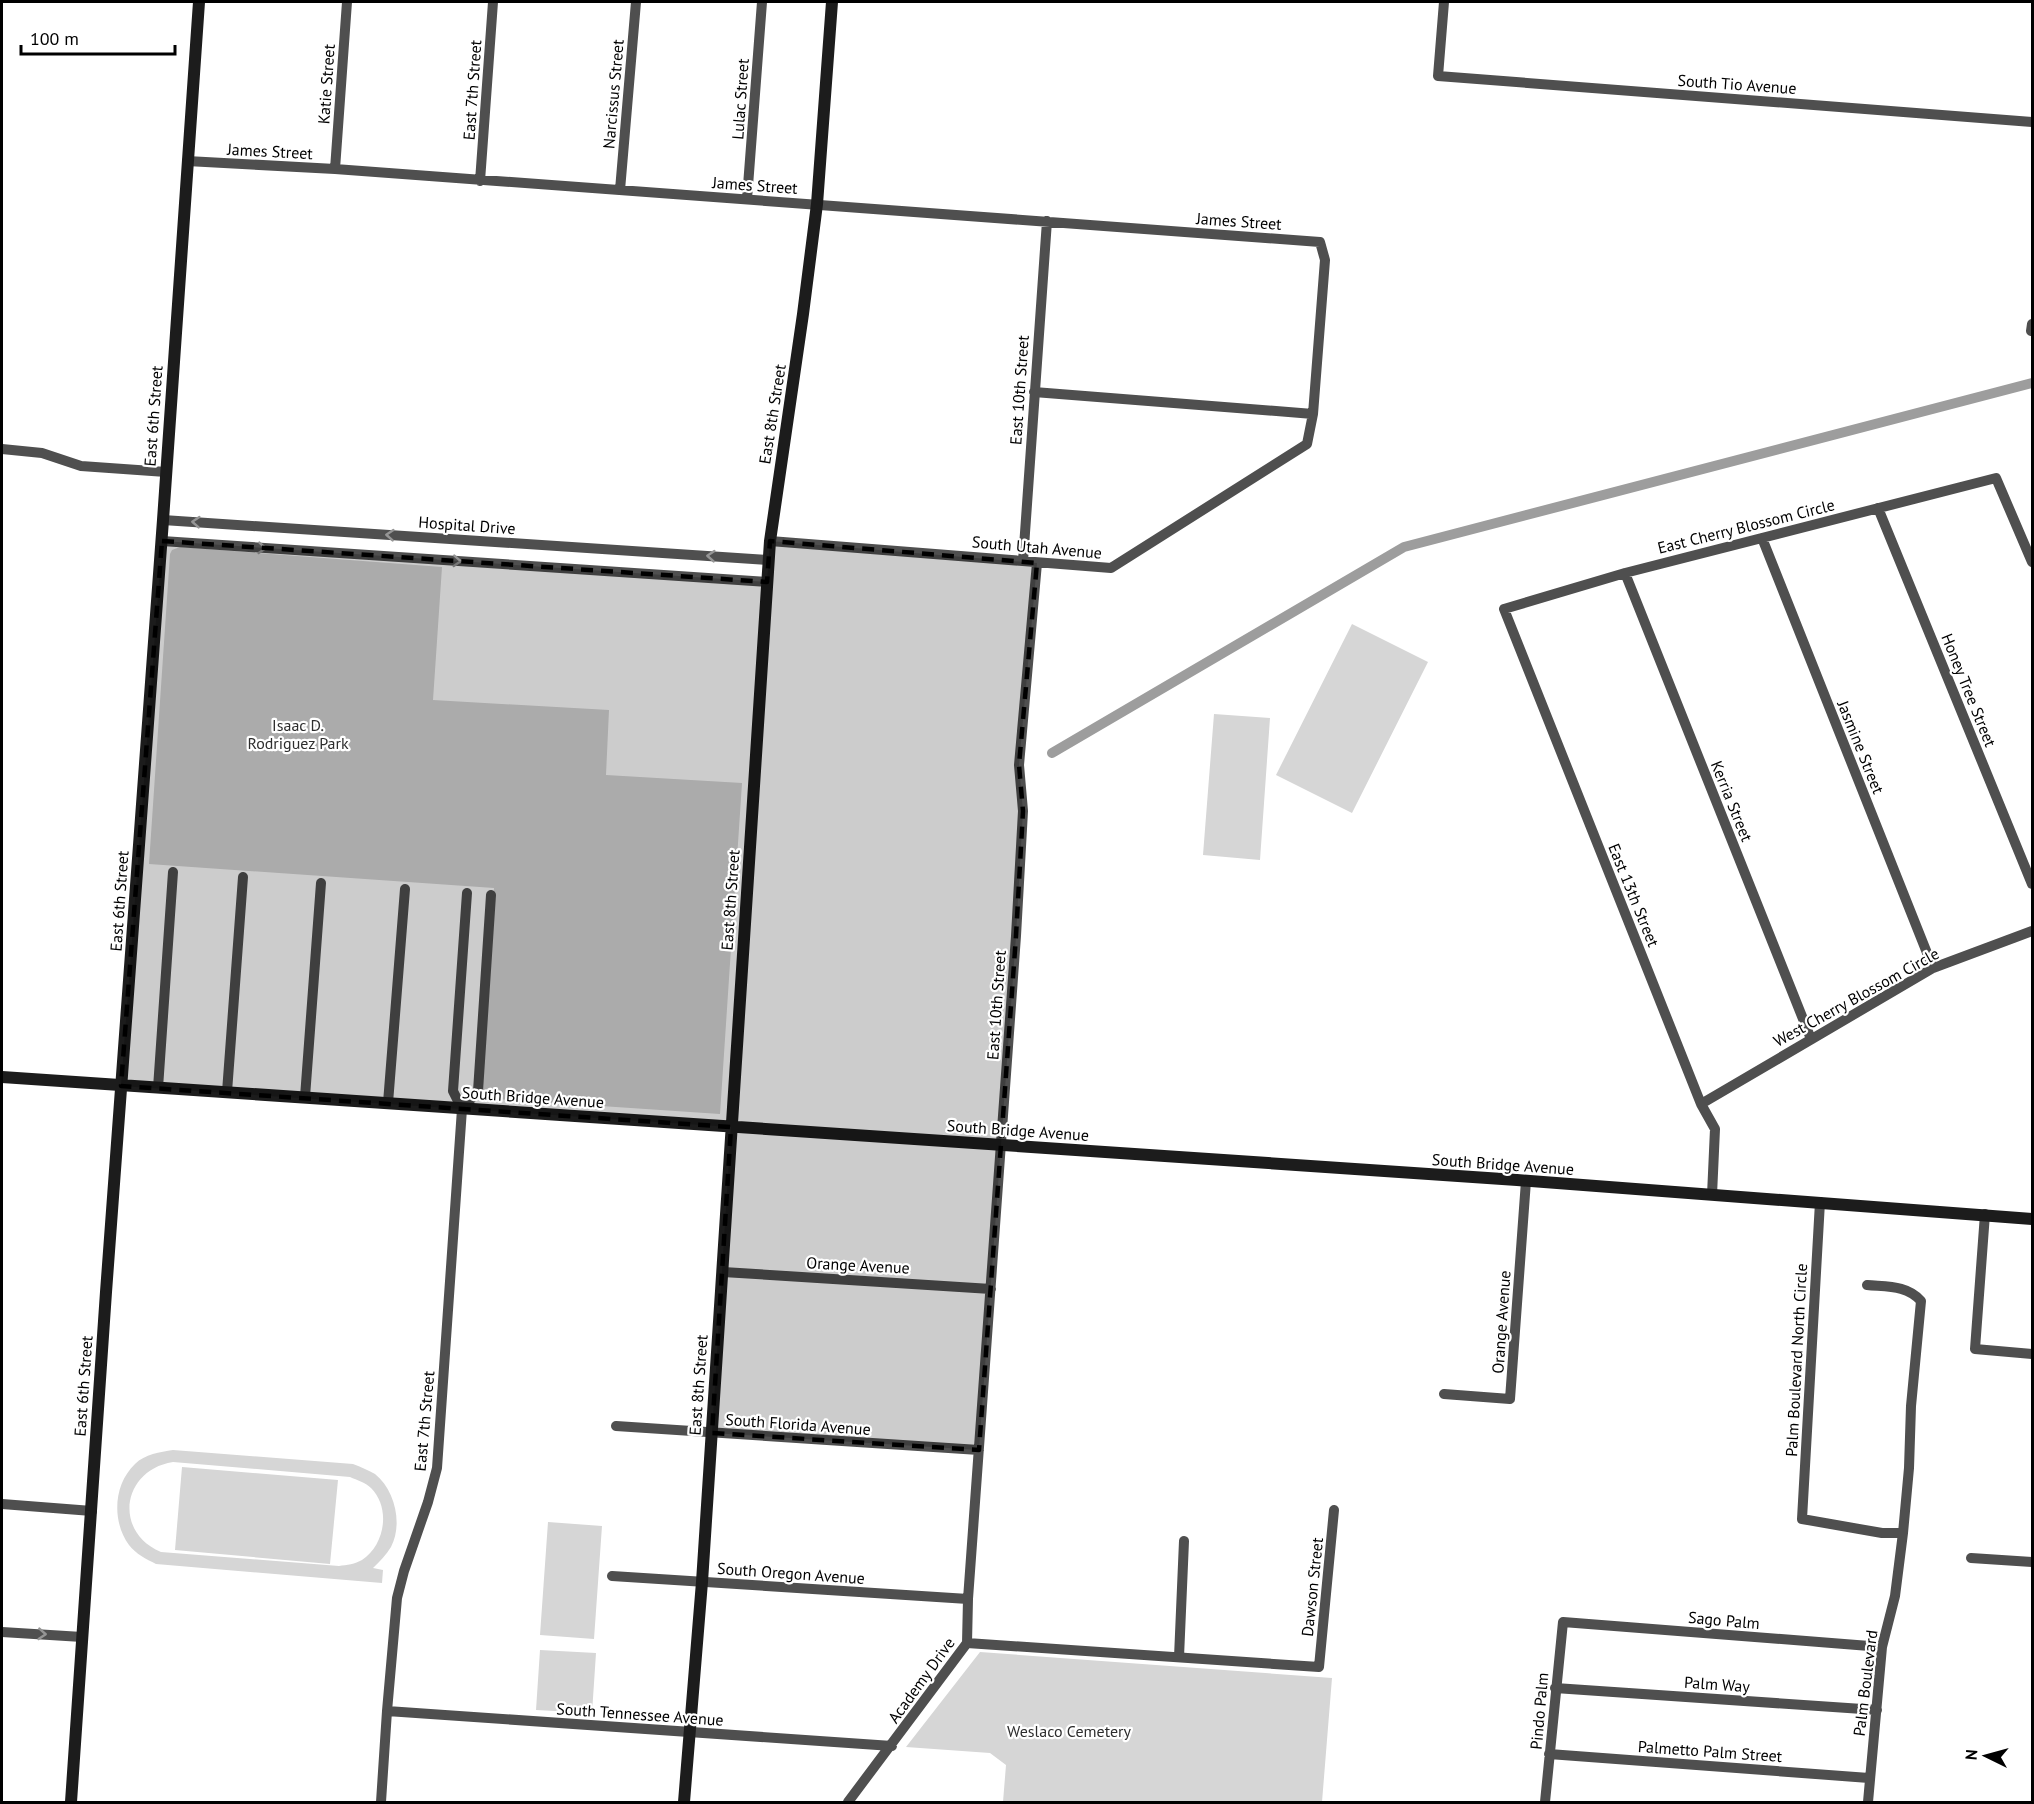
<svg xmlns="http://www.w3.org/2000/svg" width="2034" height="1804" viewBox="0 0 2034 1804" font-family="'PT Sans',sans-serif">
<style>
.green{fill:#d6d6d6;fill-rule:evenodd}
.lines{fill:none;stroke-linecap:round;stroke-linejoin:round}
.canal{stroke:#9d9d9d;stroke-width:10}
.street{stroke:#4f4f4f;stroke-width:10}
.secondary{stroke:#1c1c1c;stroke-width:12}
.oneway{stroke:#959595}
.marked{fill:#000;fill-opacity:0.2;stroke:#000;stroke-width:4.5;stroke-dasharray:12 8;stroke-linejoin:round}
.labels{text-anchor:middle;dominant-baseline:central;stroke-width:4.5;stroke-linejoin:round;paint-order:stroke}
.street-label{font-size:16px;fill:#000;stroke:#fff}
.park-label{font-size:16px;fill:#2d2d2d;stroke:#fff}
</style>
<rect width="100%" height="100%" fill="#fff"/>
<path class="green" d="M180,547L442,567L433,700L609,710L606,775L742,783L720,1114L481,1098L494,888L149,864L170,554L172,550Z
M1352,624L1428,662L1352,813L1276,775Z
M1214,714L1270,718L1260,860L1203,855Z
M173,1450L353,1464C361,1467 368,1470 375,1474C395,1490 403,1524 391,1547C386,1555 380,1561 373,1568L383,1570L382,1583L156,1564C146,1559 136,1554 129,1545C112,1522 113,1485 135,1464C145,1454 160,1452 173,1450ZM173,1462L350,1477C357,1480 366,1483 371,1488C391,1508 385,1545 362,1560C355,1564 347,1565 339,1566L161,1552C113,1532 122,1470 173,1462Z
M182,1467L338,1480L330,1564L175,1550Z
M548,1522L602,1526L594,1639L540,1635Z
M540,1650L596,1653L592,1713L536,1710Z
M980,1652L1332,1678L1322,1802H1003L1006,1765L990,1753L906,1747Z"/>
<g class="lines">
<path class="canal" d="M1052,753L1404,547L2032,383"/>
<path class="street" d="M1444,2L1438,76L2032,122
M187,161L335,169L1320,242L1325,260L1313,414L1034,392
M335,169L347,2
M480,181L493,2
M620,190L636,2
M747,199L762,2
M2031,331L2032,324
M2,449L42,453L81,466L166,472
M1878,508L2032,884
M163,520L769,560
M1762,538L1933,968
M162,541L767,582
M770,541L1111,568L1307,444L1313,414
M1023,561L1047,221
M1625,573L1811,1039
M158,1088L173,872
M227,1092L243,877
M305,1097L321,883
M388,1103L405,889
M1701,1104L1933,968L2032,931
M462,1109L478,1091L491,895
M1712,1195L1715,1129L1701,1104L1504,609L1625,573L1996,478L2032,562
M1820,1202L1802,1519L1882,1533H1903
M1985,1214L1975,1349L2032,1354
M723,1272L991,1289
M1867,1285C1887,1287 1907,1285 1921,1301L1911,1406L1909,1468L1903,1533L1895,1596L1882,1647L1868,1802
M1444,1394L1510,1399L1526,1181
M616,1426L979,1450
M2,1504L92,1511
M1971,1558L2032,1562
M612,1576L968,1599
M2,1632L82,1637
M967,1643L1319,1667L1334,1510
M1179,1657L1184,1541
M1555,1688L1877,1710
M387,1711L892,1746
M1549,1754L1869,1778
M381,1802L387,1711L397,1598L404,1571L428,1502L437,1468L462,1109L453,1091L467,893
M848,1802L967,1643L968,1599L1016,936L1023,811L1019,765L1037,563
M1545,1802L1563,1622L1882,1647"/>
<path class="secondary" d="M2,1077L1517,1180L2032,1219
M71,1802L106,1292L163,520L199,2
M684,1802L702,1582L770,541L803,314L817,204L832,2"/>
</g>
<defs><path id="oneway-chevron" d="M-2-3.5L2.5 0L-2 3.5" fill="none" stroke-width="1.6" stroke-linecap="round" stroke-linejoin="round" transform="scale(1.5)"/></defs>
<g class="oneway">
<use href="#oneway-chevron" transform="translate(196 522) rotate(-176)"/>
<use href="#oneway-chevron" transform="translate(390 535) rotate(-176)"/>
<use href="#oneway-chevron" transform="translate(262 548) rotate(4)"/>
<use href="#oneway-chevron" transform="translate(711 556) rotate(-176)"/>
<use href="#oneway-chevron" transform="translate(457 561) rotate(3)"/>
<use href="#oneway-chevron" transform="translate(42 1634) rotate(4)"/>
</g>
<path class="marked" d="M162,541L767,582L770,541L1037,563L1019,765L1023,811L1016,936L979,1450L712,1433L731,1127L121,1086Z"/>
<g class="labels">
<g class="street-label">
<text transform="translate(326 84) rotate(-86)">Katie Street</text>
<text transform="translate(1737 84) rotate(4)">South Tio Avenue</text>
<text transform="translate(472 90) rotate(-86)">East 7th Street</text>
<text transform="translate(613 94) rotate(-85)">Narcissus Street</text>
<text transform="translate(740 99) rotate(-86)">Lulac Street</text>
<text transform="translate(270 151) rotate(3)">James Street</text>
<text transform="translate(755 185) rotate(4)">James Street</text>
<text transform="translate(1239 221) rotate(4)">James Street</text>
<text transform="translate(1019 390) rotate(-86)">East 10th Street</text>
<text transform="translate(772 414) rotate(-81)">East 8th Street</text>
<text transform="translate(153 416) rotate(-86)">East 6th Street</text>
<text transform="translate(467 525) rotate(4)">Hospital Drive</text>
<text transform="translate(1746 526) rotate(-14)">East Cherry Blossom Circle</text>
<text transform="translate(1037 547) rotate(5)">South Utah Avenue</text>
<text transform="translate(1969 690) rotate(68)">Honey Tree Street</text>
<text transform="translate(1861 747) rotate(68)">Jasmine Street</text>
<text transform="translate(1732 801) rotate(68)">Kerria Street</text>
<text transform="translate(1634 895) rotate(68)">East 13th Street</text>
<text transform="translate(730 900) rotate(-86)">East 8th Street</text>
<text transform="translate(119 901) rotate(-86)">East 6th Street</text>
<text transform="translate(1856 997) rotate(-29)">West Cherry Blossom Circle</text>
<text transform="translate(996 1005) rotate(-86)">East 10th Street</text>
<text transform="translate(533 1097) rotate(4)">South Bridge Avenue</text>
<text transform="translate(1018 1130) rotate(4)">South Bridge Avenue</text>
<text transform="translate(1503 1164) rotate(4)">South Bridge Avenue</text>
<text transform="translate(858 1265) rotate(3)">Orange Avenue</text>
<text transform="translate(1501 1322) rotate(-86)">Orange Avenue</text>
<text transform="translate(1796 1360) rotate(-87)">Palm Boulevard North Circle</text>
<text transform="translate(698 1385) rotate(-86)">East 8th Street</text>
<text transform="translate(83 1386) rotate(-86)">East 6th Street</text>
<text transform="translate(424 1421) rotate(-85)">East 7th Street</text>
<text transform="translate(798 1424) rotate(4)">South Florida Avenue</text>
<text transform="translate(791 1573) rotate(4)">South Oregon Avenue</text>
<text transform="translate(1312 1587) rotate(-84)">Dawson Street</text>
<text transform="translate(1724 1620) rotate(5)">Sago Palm</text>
<text transform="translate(921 1680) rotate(-54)">Academy Drive</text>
<text transform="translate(1865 1683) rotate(-83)">Palm Boulevard</text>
<text transform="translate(1717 1684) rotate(4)">Palm Way</text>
<text transform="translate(1539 1711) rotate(-85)">Pindo Palm</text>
<text transform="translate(640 1714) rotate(4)">South Tennessee Avenue</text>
<text transform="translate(1710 1751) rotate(4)">Palmetto Palm Street</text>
</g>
<g class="park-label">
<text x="298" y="725">Isaac D.<tspan x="298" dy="18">Rodriguez Park</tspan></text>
<text x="1069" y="1731">Weslaco Cemetery</text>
</g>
</g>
<rect width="2034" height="1804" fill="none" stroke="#000000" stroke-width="6"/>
<g transform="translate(1986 1756) rotate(275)" stroke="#ffffff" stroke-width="4.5" paint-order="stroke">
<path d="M0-4.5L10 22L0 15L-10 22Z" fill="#000000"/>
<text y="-9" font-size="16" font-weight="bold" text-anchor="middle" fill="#000000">N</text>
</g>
<path d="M21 45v9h154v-9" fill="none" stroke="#000000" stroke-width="3"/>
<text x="30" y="45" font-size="18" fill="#000000" stroke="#ffffff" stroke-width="4.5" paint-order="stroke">100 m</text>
</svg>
